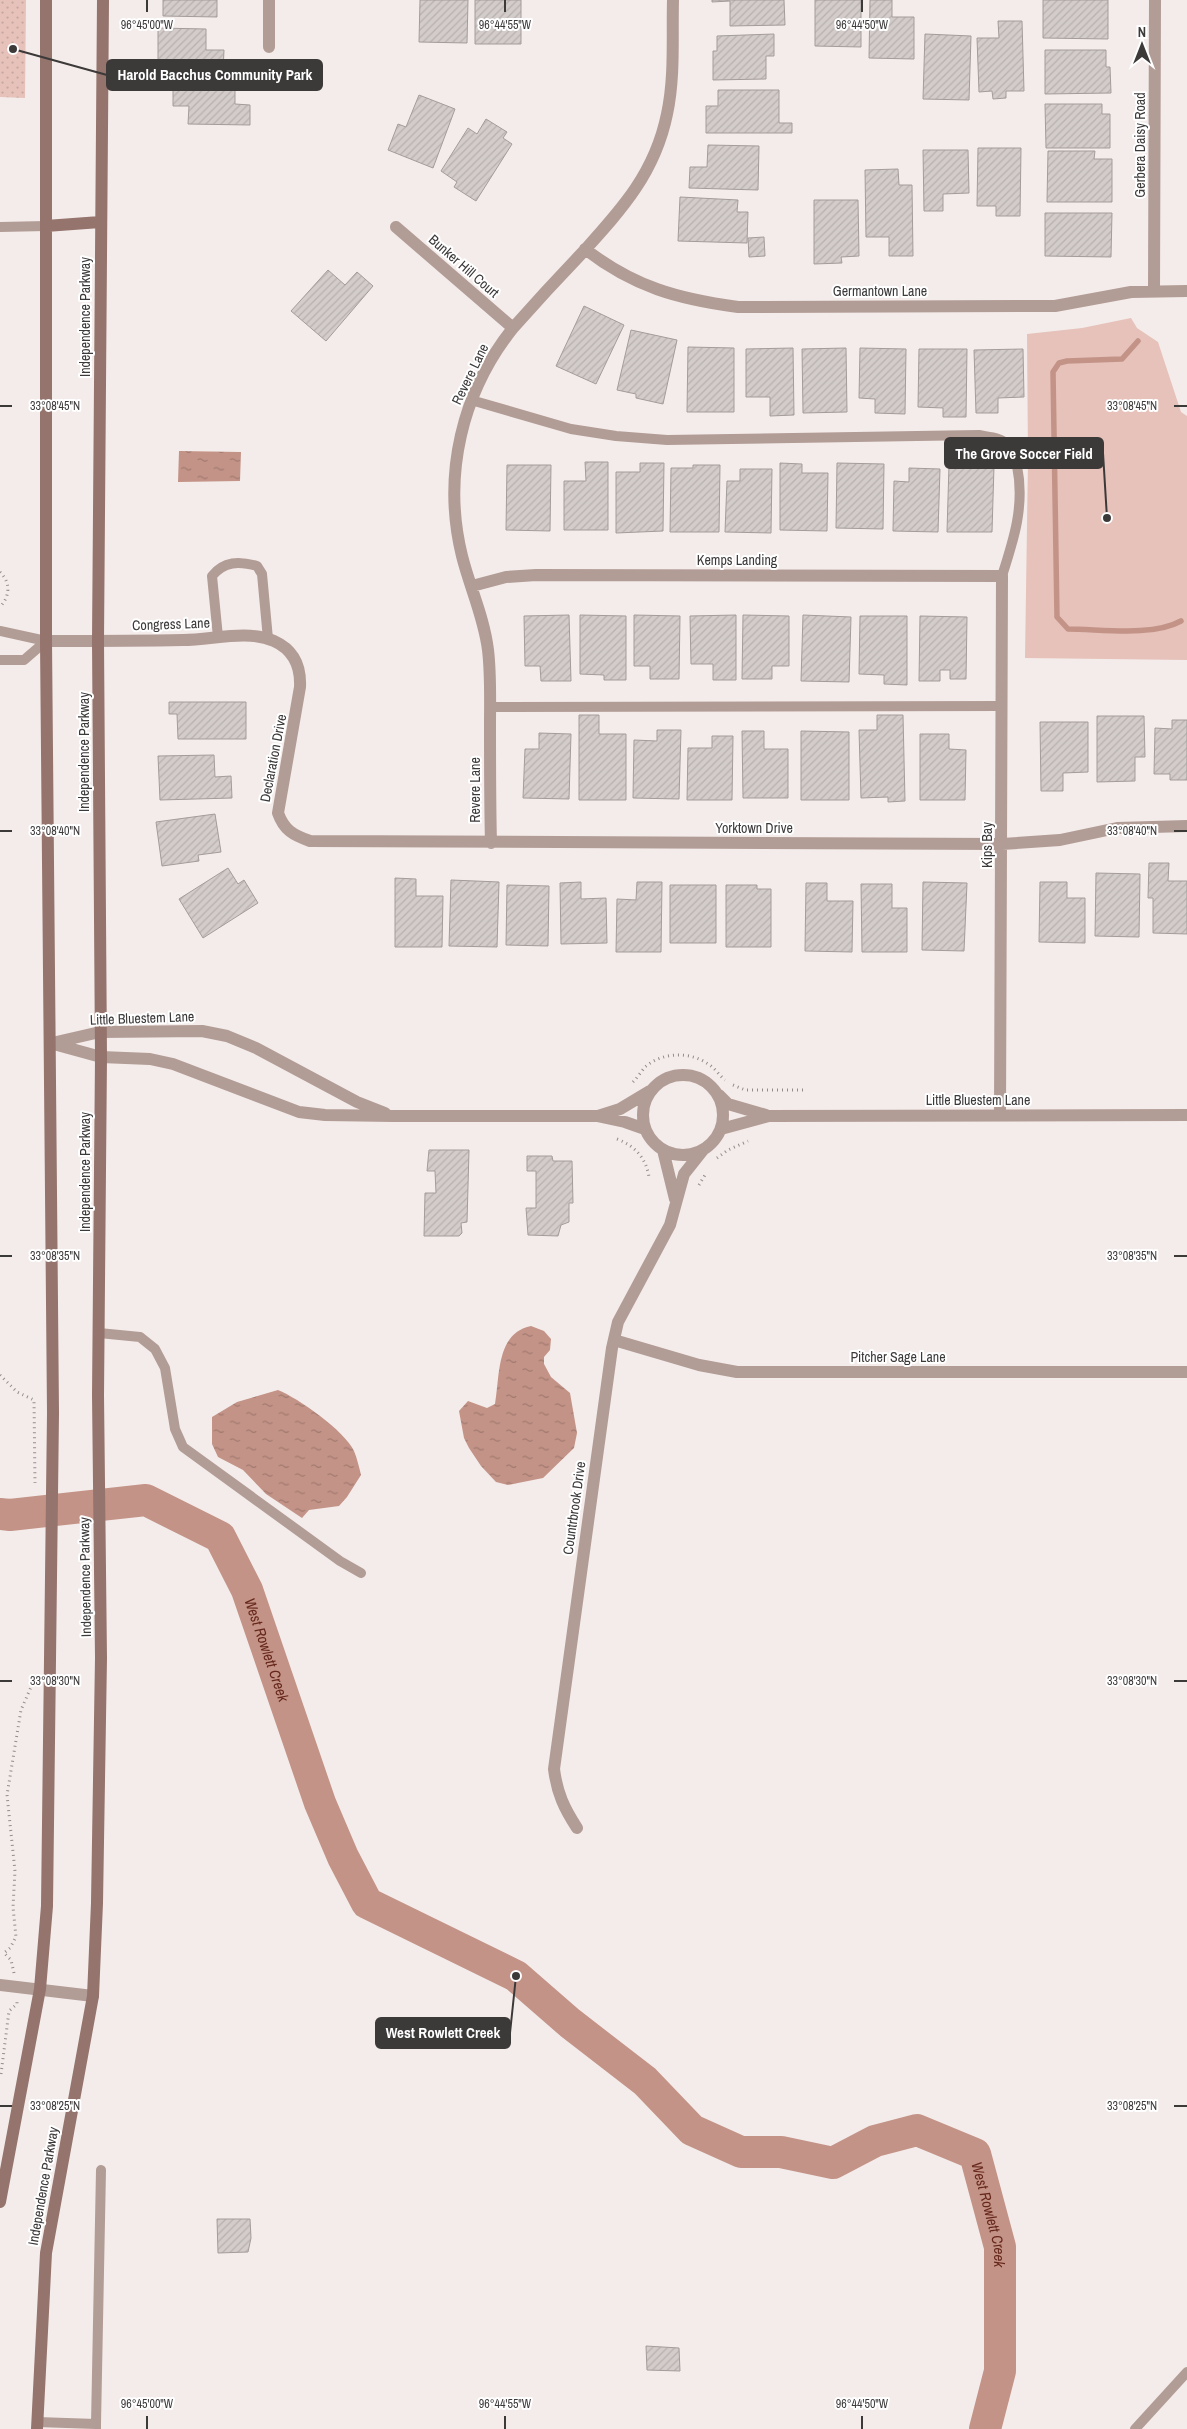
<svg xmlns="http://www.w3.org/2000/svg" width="1187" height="2429" viewBox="0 0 1187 2429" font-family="'Archivo Narrow',sans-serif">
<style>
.grass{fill:url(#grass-dots)}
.pitch{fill:#e6c2ba}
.water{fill:url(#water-ripples)}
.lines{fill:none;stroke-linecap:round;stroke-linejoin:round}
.stream{stroke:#c49387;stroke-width:5.5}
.river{stroke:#c49387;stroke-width:32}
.building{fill:url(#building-hatch);stroke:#a39c9a}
.path{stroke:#928c8b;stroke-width:3;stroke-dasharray:1 4;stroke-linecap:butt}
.lane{stroke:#b29c96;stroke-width:10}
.street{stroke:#b29c96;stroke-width:12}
.secondary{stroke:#94746d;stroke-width:12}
.ticks{fill:none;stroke:#3c3939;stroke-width:2}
.labels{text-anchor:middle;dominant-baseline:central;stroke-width:4;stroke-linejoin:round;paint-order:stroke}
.street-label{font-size:14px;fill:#3c3939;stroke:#fff}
.water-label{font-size:15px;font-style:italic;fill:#66281c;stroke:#fff}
.ticks-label{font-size:12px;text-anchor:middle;fill:#3c3939;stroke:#fff;stroke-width:4;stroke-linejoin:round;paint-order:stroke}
.leader{fill:none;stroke:#3c3939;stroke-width:2}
.callout-dot{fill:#3c3939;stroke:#fff;stroke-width:2}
.callout{fill:#3c3939;stroke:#3c3939;stroke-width:2}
.callout-label{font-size:15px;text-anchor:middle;font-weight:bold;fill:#fff}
</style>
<defs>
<pattern id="grass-dots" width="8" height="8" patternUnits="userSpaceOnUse" patternTransform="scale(1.25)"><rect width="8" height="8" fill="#e6c2ba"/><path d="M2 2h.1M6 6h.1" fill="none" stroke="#c6a7a1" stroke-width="1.8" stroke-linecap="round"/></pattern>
<pattern id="water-ripples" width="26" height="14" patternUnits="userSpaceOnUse" patternTransform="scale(1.25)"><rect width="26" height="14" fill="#c49387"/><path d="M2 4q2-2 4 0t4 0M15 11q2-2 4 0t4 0" fill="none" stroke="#a0796f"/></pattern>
<pattern id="building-hatch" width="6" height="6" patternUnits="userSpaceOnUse" patternTransform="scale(1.25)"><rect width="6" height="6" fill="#d3ccca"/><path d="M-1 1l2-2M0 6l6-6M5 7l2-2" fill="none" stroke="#b6b0ae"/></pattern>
</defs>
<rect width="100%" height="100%" fill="#f4ecea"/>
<path class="grass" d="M0,0H26L25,98L0,97Z"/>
<path class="pitch" d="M1131,318L1137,328L1158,342L1181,412L1187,416V660L1025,658L1028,459L1027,334L1082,328Z"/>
<path class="water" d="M179,451L241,452L240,481L178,482Z
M531,1326L544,1331L551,1339L550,1350L544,1357V1364L551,1377L570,1393L577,1433L574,1448L543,1478L508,1485L496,1482L481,1466L469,1448L464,1438L459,1411L468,1401L487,1408L495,1404C500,1376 496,1333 531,1326Z
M278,1390C298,1398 345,1431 354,1451C357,1458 359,1467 361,1475L347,1497L339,1506L309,1510L302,1518L266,1494L243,1470L218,1457L212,1444V1417L237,1402Z"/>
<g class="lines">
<path class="stream" d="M1138,341L1122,359L1067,361L1059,363L1053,372L1057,617L1068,629C1101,629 1152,637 1181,621"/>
<path class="river" id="s1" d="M0,1514L10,1515L146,1500L220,1537L247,1590L320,1803L343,1857L367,1903L516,1976L570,2023L645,2081L692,2130L741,2152H781L833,2163L875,2141L917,2130L975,2154L1000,2247V2371L985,2429"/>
</g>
<path class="building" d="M163,0H217V17L163,16Z
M420,0H468L467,43L419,42Z
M475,0H521V44H475Z
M712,0H784L785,25L730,26V1L712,2Z
M815,0H861V47L815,46Z
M870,0H892V17H914V59L869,58Z
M1043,0H1108V39L1043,38Z
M998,21H1022L1024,91H1006V98L993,99L992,91L979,92L977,38H999Z
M158,28L206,29V50H224L223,71L158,70Z
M774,34V56H766V79L713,80V51H717V36Z
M925,34L971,36L969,100L923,99Z
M1045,50H1106V67H1110L1111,93L1045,94Z
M173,81L235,82V104L250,105V125L188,124L189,106H173Z
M718,90H779V123H792V133H706V106H718Z
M419,95L455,109L433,168L388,150L398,124L406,127Z
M1045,104H1102V114H1110V148H1046Z
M486,119L507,132L503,138L512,144L476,201L454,187L457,182L441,171L468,128L477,134Z
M708,145L759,146L758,190L689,188L690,167H707Z
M978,148H1021L1020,216H996V206H977Z
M923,150H968L969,193L943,194V211H924Z
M1048,151H1095L1094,159H1112V202H1047Z
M898,169L899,185H912L913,256H889V237H866L865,170Z
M680,197L738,200L737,212H748L747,243L678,241Z
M814,200H858L859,256L841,257L842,263L814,264Z
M1045,213H1112L1111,257L1045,256Z
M764,237L765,256L749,257L748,238Z
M328,270L345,285L357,272L373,286L326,341L291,311Z
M584,306L624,325L596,384L556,366Z
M631,330L677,340L663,404L636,398V394L617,390Z
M688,347L734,348V412H687Z
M793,348L794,415L770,416V397H746V349Z
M846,348L847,412L803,413L802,349Z
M860,348L906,349L905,414L875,413V399L859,398Z
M919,349H967L966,417H943V408L918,407Z
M1023,349L1024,397L998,398V413H976L974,350Z
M585,462H608V530H564V481H586Z
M640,463H664L663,531L616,533V472H640Z
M780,463L802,464V473H828L827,531L780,530Z
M837,463L884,464L883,529L836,528Z
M507,465H551L550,531L506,530Z
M693,465H720L719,532H670L671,468H693Z
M949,465L994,466L992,532H947Z
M909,468L940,469L938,532L893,531L894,481L909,482Z
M740,469H772L771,533L725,532L727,481H740Z
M569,615L571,681H541L540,666H525L524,616Z
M580,615L626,616V680H604V675L580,674Z
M634,615L680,616L679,679H650V666H634Z
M736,615V680H713V664H691L690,616Z
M743,615L789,616V666H772V679H742Z
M803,615L851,617L849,682L801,681Z
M860,616H907V685L884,684V675L859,674Z
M920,616L967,617L966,679H950V670H940V681H919Z
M169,702H246V739H178L177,714H169Z
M579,715H599V734H626V800H579Z
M877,715H903L905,801L888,802V797L861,798L859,730H877Z
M1097,716H1144L1145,757H1135V781L1097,782Z
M1172,720H1187V780H1170V774H1154L1155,728L1172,729Z
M1040,722H1088V772L1063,773V791H1041Z
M657,730H681L679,799L633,798L634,740L657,741Z
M742,731H764V749H788V798H743Z
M801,731L849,732V800H801Z
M539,733L571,734L569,799L523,798L525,749H539Z
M920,734H949V749L966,750L965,800H920Z
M712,736H733L732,800H687L688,748H712Z
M214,755L215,777L231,776L232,798L160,800L158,756Z
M215,814L221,852L198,855L199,861L162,866L156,822Z
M1149,863H1169L1168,881H1187V934L1153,933V898H1148Z
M228,868L238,884L244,880L258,903L203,938L179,899Z
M1096,873L1140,874L1139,937L1095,936Z
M395,878L416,879V896H443L442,947H395Z
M451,880L499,882L497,947L449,946Z
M581,882V899L606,898L607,943L561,944L560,883Z
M637,882H662L661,952H616L617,899L636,900Z
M923,882L967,883L964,951L922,950Z
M1040,882H1067V898H1085V943L1039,942Z
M806,883H827V901H853L852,952L805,951Z
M861,884H892V908H907V952H862Z
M507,885L549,886L548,946L506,945Z
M670,885H716V943H670Z
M726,885H757V889H771V947H726Z
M429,1150H469L467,1222L461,1223L462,1233L459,1236H424L425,1193H436L435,1171H427Z
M527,1156H552L553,1161H572L573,1203H569V1222L561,1225L558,1236L528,1235L526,1208H536V1171H527Z
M217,2219H250L251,2238L248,2252L218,2253Z
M646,2346L679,2348L680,2371L647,2370Z"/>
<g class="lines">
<path class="path" d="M0,572C11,583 10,596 0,607
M633,1082C637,1078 641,1072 645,1067C662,1052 690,1051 708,1064C715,1068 719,1075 725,1080
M733,1085L745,1090H807
M617,1139C635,1146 646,1158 649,1177
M717,1158L728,1150L748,1141
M699,1185L705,1175
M0,1375L17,1392L34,1400L35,1483
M14,1973L11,1960L4,1953L10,1948L16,1937L13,1907L15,1871L7,1795L21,1710L31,1687L33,1676
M1,2074L9,2011L17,2004V2001"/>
<path class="lane" d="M0,227L46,226
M471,400L571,429L616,436L667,440L979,435C989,437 1001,437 1008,445C1013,450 1015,459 1017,466C1025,505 1014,539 1002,576
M0,631L46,641
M218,637L212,576C224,561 239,561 257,566L262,574L268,639
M0,660H24L46,641
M490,707L1002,706
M99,1333L140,1337L155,1349L165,1368L175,1429L183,1447L340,1561L361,1573
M37,2422L96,2424V2429
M96,2424L101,2170
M1135,2429L1187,2372"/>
<path class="street" d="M269,47V0
M396,227L513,328
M585,249C634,287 678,299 738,307L1055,306L1131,292L1187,291
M1154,291L1155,0
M472,586L506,577L536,575L1002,576L1000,1115
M46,641C92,641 138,641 183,640C213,640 246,629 274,641C294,650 301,666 300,687L278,813C284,830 293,835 310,841L1002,844L1060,840L1117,828L1187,826
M491,843C490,804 490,765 490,726C490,701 491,675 488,650C484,617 470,588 462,556C442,475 462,392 513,328C536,302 559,277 583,252C622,209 655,173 667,114C675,77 672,38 673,0
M50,1043L101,1057L150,1059L173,1064L299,1112L325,1115L393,1116H597L625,1122L645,1129
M52,1043L100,1032L202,1031L227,1036L256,1048L357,1102L385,1113
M643 1115a40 40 0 1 1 80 0a40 40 0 1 1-80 0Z
M719,1095L728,1104L766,1115
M598,1116L620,1109L650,1091
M721,1129L769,1116L1187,1115
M663,1150L675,1199
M614,1340L699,1365L737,1372H1187
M577,1828C564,1808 557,1793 554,1769L612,1348L618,1322L670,1225L684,1174L703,1150
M0,1985L93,1996"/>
<path class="secondary" d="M46,226L100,222
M0,2202L40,1989L47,1906L53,1413L46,641V0
M37,2429L46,2253L93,1996L97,1903L101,1658L98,1395L101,1057L98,641L103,0"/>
</g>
<path class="ticks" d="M147,0V12M505,0V12M862,0V12M0,406H12M1174,406H1187M0,831H12M1174,831H1187M0,1256H12M1174,1256H1187M0,1681H12M1174,1681H1187M0,2106H12M1174,2106H1187M147,2416V2429M505,2416V2429M862,2416V2429"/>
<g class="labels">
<g class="street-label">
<text transform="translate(1140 145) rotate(-90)">Gerbera Daisy Road</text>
<text transform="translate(464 266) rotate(41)">Bunker Hill Court</text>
<text x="880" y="291">Germantown Lane</text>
<text transform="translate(85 317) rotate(-90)">Independence Parkway</text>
<text transform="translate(470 374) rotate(-64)">Revere Lane</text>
<text x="737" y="560">Kemps Landing</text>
<text transform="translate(171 624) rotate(-2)">Congress Lane</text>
<text transform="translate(84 752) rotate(-90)">Independence Parkway</text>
<text transform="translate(273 758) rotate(-79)">Declaration Drive</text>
<text transform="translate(475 790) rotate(-90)">Revere Lane</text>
<text x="754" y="828">Yorktown Drive</text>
<text transform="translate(987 845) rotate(-90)">Kips Bay</text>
<text transform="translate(142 1018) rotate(-2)">Little Bluestem Lane</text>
<text x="978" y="1100">Little Bluestem Lane</text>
<text transform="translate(85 1172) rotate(-90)">Independence Parkway</text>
<text x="898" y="1357">Pitcher Sage Lane</text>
<text transform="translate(574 1508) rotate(-82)">Countrbrook Drive</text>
<text transform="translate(85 1577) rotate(-91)">Independence Parkway</text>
<text transform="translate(43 2186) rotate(-80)">Independence Parkway</text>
</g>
<g class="water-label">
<text stroke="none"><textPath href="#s1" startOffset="352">West Rowlett Creek</textPath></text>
<text stroke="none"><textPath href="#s1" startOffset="1388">West Rowlett Creek</textPath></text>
</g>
</g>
<g class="ticks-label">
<text x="147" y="29">96°45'00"W</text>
<text x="505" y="29">96°44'55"W</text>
<text x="862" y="29">96°44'50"W</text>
<text x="55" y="410">33°08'45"N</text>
<text x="1132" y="410">33°08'45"N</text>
<text x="55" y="835">33°08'40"N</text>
<text x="1132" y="835">33°08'40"N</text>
<text x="55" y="1260">33°08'35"N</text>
<text x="1132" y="1260">33°08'35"N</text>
<text x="55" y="1685">33°08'30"N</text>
<text x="1132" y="1685">33°08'30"N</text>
<text x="55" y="2110">33°08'25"N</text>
<text x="1132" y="2110">33°08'25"N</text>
<text x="147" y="2408">96°45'00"W</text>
<text x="505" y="2408">96°44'55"W</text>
<text x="862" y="2408">96°44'50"W</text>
</g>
<path class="leader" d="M13 49L107 75M1107 518L1103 453M516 1976L510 2033"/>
<g class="callout-dot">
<circle cx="13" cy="49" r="5"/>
<circle cx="1107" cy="518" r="5"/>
<circle cx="516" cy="1976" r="5"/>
</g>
<g class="callout">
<rect x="107" y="60" width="215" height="30" rx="5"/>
<rect x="945" y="438" width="158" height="30" rx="5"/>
<rect x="376" y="2018" width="134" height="30" rx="5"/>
</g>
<g class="callout-label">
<text x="215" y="80">Harold Bacchus Community Park</text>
<text x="1024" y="459">The Grove Soccer Field</text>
<text x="443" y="2038">West Rowlett Creek</text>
</g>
<g transform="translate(1142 45)" stroke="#ffffff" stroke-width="4" paint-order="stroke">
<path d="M0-4L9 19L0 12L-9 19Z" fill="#3c3939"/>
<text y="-8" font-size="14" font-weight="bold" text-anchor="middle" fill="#3c3939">N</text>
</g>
</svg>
